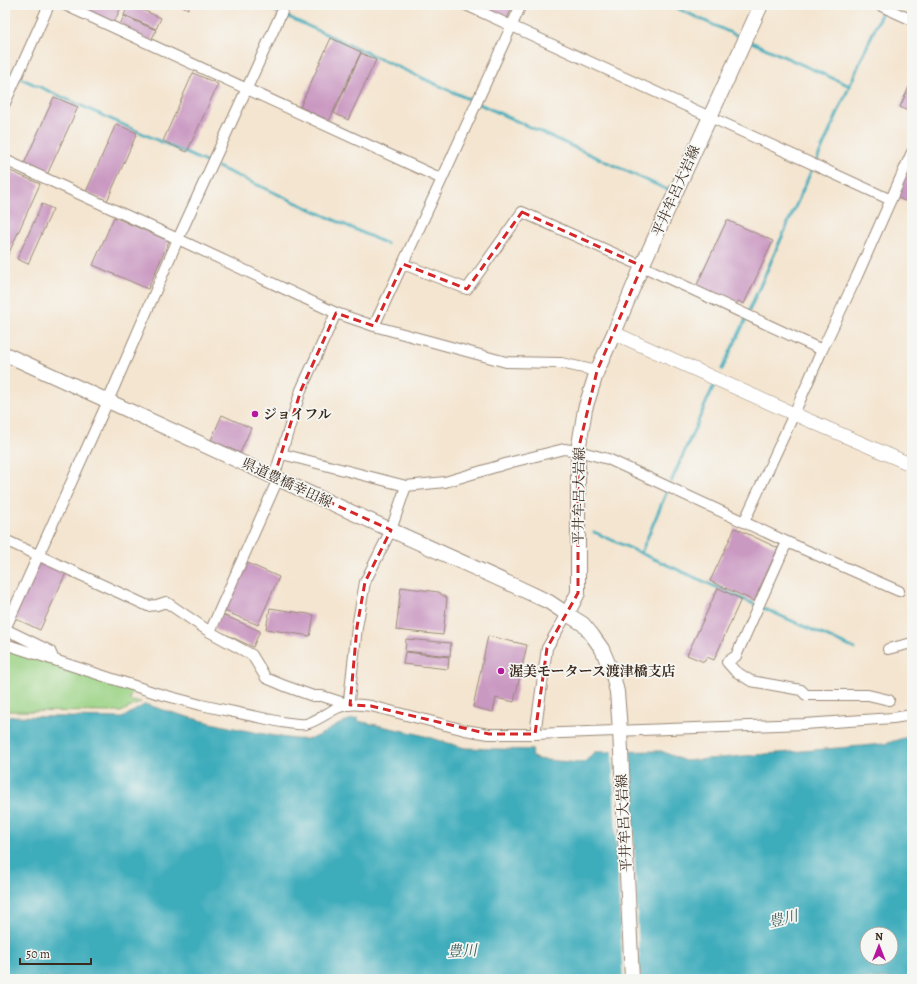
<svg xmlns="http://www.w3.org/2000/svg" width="917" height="984" viewBox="0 0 917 984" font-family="Alegreya,'Noto Serif JP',serif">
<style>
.green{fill:#9bd385;stroke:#6b7e52}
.water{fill:#3dacbb;stroke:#3c6b6c;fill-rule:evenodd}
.pier{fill:#f4e5d0}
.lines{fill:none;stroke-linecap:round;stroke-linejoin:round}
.stream{stroke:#3dacbb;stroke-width:3}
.building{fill:#ca99c2}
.minor-casing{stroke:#988877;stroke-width:12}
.tertiary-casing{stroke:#988877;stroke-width:14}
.secondary-casing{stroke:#988877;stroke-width:16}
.minor{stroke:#fff;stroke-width:10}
.tertiary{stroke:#fff;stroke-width:13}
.secondary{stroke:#fff;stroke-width:14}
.marked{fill:none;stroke:#d62828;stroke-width:3;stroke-dasharray:8 5;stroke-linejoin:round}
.poi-dot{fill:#b5179e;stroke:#f6f6f2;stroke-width:1.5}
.labels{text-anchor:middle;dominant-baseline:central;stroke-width:3.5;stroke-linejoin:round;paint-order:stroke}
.street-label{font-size:14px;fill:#3b2a1e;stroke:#f6f6f2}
.poi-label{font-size:14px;font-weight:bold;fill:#3b2a1e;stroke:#f6f6f2;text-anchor:start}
.water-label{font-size:15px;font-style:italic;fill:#3c5e5d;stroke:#f6f6f2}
</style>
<rect width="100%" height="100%" fill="#f6f6f2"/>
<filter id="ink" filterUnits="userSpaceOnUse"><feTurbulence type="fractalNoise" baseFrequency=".025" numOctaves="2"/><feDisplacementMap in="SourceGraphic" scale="8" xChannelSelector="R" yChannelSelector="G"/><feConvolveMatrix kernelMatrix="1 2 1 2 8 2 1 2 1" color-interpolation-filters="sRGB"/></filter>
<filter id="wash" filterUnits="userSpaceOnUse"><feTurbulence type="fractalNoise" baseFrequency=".012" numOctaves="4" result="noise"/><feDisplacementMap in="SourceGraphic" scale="16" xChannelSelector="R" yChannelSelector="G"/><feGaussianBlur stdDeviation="0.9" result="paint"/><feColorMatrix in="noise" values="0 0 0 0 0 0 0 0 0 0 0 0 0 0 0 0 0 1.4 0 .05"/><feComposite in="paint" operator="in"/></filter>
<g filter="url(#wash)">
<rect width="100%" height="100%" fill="#f4e5d0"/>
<path class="green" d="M5,648L134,690L130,696V701L141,702L121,712L5,711Z"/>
<path class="water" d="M144,705H148C188,718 229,728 270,735C282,737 295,740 307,739C324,737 338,720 358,718V721L418,734L465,748L533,750L531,756L537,759L579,763L586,761L594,752L661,751L685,761L884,744L907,737L912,735V979H5V716L122,718ZM867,934H891V958H867Z"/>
<path class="pier" d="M612,750H630L640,979H623Z"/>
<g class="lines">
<path class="stream" d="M262,5L668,190
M670,5L742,38
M749,41L850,86
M5,71L15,75
M20,78L210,164
M817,160L882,12
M218,167L387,244
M749,311L813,167
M722,369L747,317
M671,482L714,385
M594,532L756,605
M641,553L667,491
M763,608L855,649"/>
</g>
<g id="blocks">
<path class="building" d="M88,5H122L113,25L84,12Z
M128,5H131L161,18L156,29L124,15Z
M180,5H190L188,9Z
M479,5H513L507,19L478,6Z
M124,16L156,30L151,41L119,27Z
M331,38L361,52L329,121L300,107Z
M361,53L376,60L348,120L334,113Z
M193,73L218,84L187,152L163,141Z
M912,80V113L900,107Z
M54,97L78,107L46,177L23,166Z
M116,124L137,133L107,201L86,192Z
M912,161V204L896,197Z
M8,170L40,184L8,255L5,253V176Z
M42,204L53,209L28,264L17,259Z
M114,217L169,241L148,289L93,265Z
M727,220L773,241L744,304L738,301L735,307L695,289Z
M222,415L251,428L240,453L211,440Z
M735,528L778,548L754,601L710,581Z
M38,560L66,573L40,630L12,617Z
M243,561L279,577L258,625L222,610Z
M401,587L438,592L447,598L443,635L396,630Z
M718,588L741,599L714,660L707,657L704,662L687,655Z
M270,608L314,615L310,636L266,629Z
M221,614L260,631L253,647L214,629Z
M488,636L527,645L514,702L496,698L493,712L473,707Z
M406,639L451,643L450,656L405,651Z
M405,652L449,657L448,669L403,664Z"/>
</g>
</g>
<g filter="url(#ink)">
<use href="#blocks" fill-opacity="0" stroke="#988877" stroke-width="1"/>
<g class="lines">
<defs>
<path id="minor" d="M65,5L442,179
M466,5L891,200
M879,5L912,20
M5,103L49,5
M5,160L178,239L336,313L374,326L506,362L561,363L597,371
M403,264L467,289L522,212L642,266L822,350
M374,326L442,179L521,5
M282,454L406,486L445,482L512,462L564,449L578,451L608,459L787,542L899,591
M274,477L301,390L336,313
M744,522L794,414L822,350L857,276L912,152
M5,540L148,606L157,605L166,602L210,632L252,655L266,678L285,686L313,696H322L350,705L349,700L357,627L365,582L391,530L406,486
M787,542L736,656L727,662L735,671L751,681L801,690L806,695H868L889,700
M210,632L278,479
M5,644L156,693L201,705L281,722C289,723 298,725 306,724C317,721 327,713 337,708C347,703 360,704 371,706L465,730L489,734H535L804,724L893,718L912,715
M888,649L912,643
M54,660L50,651L7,630L6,627L108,401L178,239L285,5
M535,734L547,648L567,614"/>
<path id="tertiary" d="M614,333L794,414L912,465"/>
<path id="secondary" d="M5,354L108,401L278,479L517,587L549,602L567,614L583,624L592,635L602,649L613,675L617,692L620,730L632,979
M567,614L578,593V451L585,409L597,371L614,333L642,266L761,5"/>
</defs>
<use href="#minor" class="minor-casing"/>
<use href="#tertiary" class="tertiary-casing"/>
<use href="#secondary" class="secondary-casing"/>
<use href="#minor" class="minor"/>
<use href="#tertiary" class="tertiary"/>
<use href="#secondary" class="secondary"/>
</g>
</g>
<path class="marked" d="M522,212L642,266L597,371L578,451V593L547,648L535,734H489L371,706L350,705L357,627L365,582L391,530L274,477L301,390L336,313L374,326L403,264L467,289Z"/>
<g class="poi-dot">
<circle cx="255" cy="414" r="4"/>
<circle cx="501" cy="671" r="4"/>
</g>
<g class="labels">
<g class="street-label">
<text transform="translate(676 191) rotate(-66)">平井牟呂大岩線</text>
<text transform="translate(287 483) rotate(25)">県道豊橋幸田線</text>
<text transform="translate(579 496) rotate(-89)">平井牟呂大岩線</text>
<text transform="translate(624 823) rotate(-93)">平井牟呂大岩線</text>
</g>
<g class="poi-label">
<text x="263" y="414">ジョイフル</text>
<text x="509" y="671">渥美モータース渡津橋支店</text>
</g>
<g class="water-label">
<text transform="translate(783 919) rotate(-14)">豊川</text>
<text transform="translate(462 951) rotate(-3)">豊川</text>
</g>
</g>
<rect width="917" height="984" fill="none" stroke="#f6f6f2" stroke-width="20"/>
<g transform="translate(879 946)"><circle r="19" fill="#f6f6f2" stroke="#aba49d"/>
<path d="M0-3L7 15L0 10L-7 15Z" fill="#b5179e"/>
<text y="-6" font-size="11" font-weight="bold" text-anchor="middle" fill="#3b2a1e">N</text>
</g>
<path d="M20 958v6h71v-6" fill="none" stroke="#3b2a1e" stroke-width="2"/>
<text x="26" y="958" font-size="12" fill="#3b2a1e" stroke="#f6f6f2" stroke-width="3" paint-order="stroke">50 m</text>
</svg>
